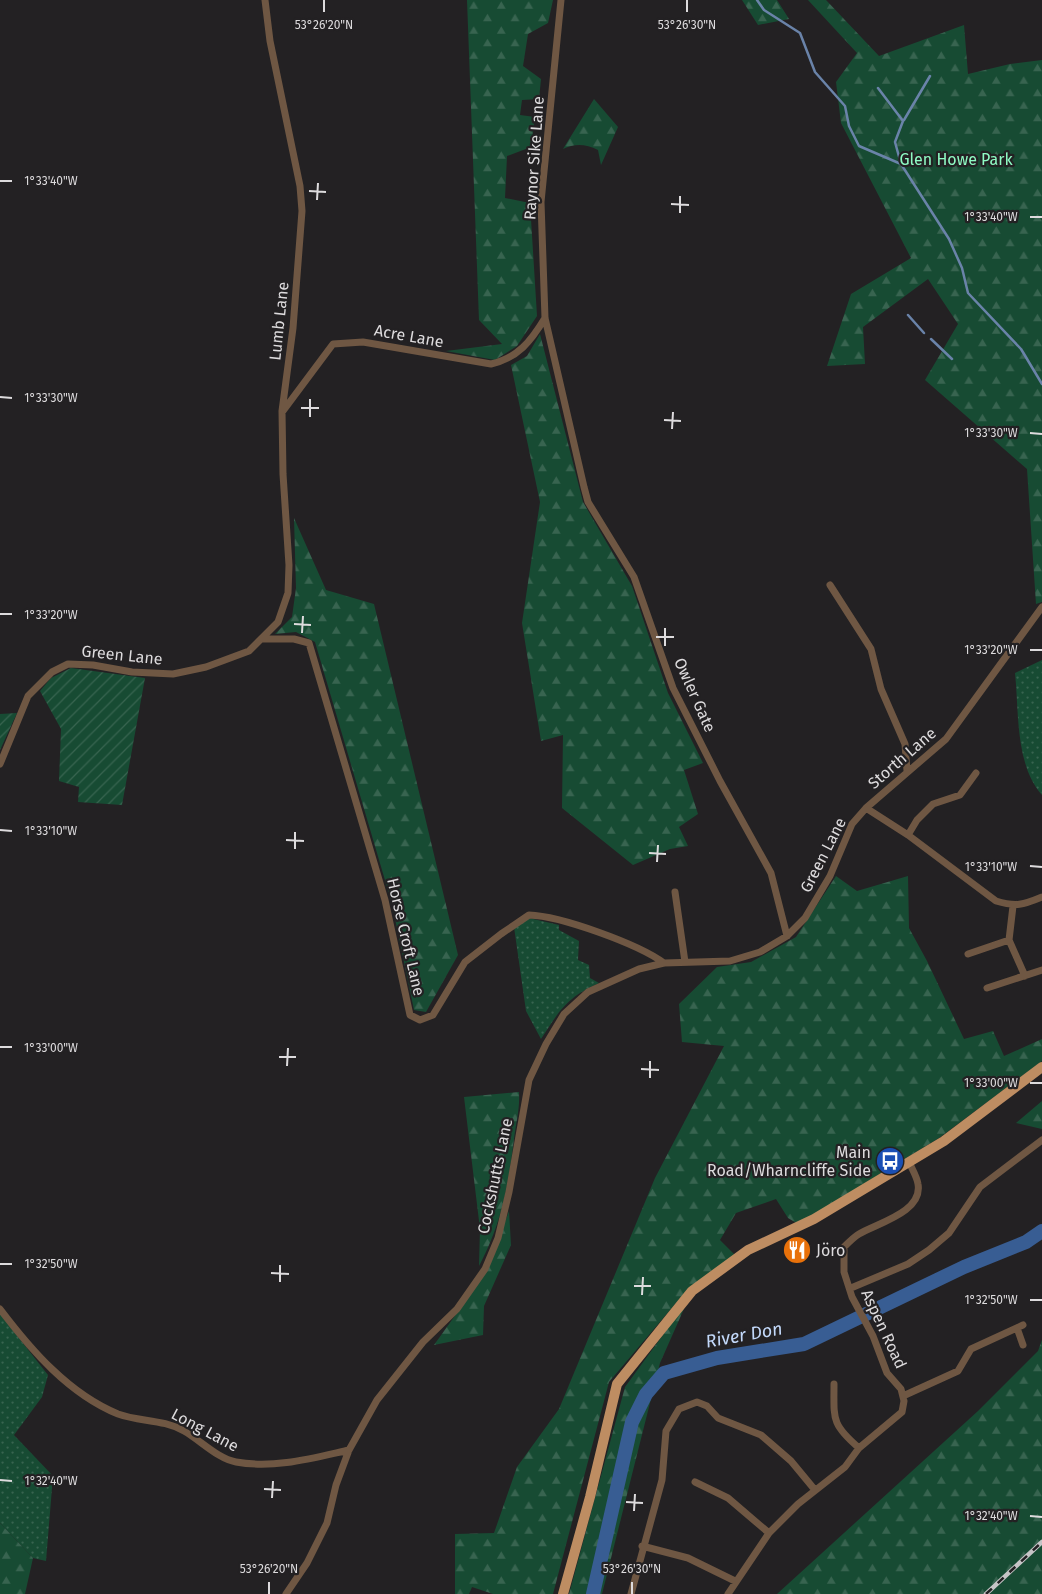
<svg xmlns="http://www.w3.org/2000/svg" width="1042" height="1594" viewBox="0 0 1042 1594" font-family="'Fira Sans',sans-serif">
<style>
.grass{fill:url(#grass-dots)}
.forest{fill:url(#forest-firs)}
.garden{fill:url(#garden-furrows)}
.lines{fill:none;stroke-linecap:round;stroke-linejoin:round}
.stream{stroke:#6a83a9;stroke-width:2.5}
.river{stroke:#385d93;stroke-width:14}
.minor{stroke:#6f5743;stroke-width:7}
.primary{stroke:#be8d62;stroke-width:10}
.rail-casing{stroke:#c6c4c6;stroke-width:4.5}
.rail{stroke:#232123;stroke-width:2.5;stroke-dasharray:8;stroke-linecap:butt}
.ticks{fill:none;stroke:#dddbdd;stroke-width:2}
.labels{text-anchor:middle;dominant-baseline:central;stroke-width:4.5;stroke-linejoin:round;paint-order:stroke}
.street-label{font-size:16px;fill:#dddbdd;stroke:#232123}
.park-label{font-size:16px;fill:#8ffbc4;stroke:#232123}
.poi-label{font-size:16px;fill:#dddbdd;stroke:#232123;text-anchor:end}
.water-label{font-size:18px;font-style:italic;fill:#c3d9fa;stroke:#232123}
.ticks-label{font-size:12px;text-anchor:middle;fill:#dddbdd;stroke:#232123;stroke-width:4.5;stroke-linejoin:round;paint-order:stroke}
</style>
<defs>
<pattern id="grass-dots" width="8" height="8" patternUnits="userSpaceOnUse" patternTransform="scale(1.25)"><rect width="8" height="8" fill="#174b33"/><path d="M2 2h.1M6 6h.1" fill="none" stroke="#386450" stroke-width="1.8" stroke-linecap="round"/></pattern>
<pattern id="forest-firs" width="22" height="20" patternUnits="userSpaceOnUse" patternTransform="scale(1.25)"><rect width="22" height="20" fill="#174b33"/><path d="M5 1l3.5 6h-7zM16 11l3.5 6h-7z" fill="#386450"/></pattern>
<pattern id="garden-furrows" width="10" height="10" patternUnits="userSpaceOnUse" patternTransform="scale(1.25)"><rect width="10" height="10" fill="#174b33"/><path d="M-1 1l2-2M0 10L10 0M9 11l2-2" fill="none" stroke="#386450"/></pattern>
</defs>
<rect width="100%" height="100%" fill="#232123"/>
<path class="grass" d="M1042,660V795C1015,765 1019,711 1015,673Z
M529,918L559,925V930L579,941L578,960L589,965L590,978L599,983C566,998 560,1010 541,1039L526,1011L514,927Z
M0,1314L48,1375L42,1397L14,1435L53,1476L46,1561L33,1558L0,1523Z"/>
<path class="forest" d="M467,0H553L548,23L528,34L523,66L541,79L539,99L522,100L520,115L535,117L531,147L507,156L505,198L530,203L537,316L517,346L495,360L446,351L502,344L479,320Z
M742,0H777L789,19L758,25Z
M808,0H826L879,56L964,25L968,74L1010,64L1042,60V602L1036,604L1027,469L925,380L958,324L928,279L863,327L865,364L827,366L851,294L911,258L841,123L836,82L857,53Z
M594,99L618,127L601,165L598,150C586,144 575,143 563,149Z
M540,334L583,502L632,586L668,693L703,763L684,770L698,814L679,827L688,846L670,849L633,865L562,808L563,735L541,741L522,623L540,502L511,365L527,356Z
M294,518L326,590L374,604L458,955L426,1012L414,1010L392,904L315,642L296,632L275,634L292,617L296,588Z
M836,876L857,891L908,876L909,928L927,961L964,1039L993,1031L1004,1056L1042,1039V1061L939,1138L798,1224L788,1218L776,1199L736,1213L720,1240L735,1255L687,1290L609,1382L553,1594H493L472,1587L469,1594H455V1534L494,1533L517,1467L559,1409L655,1178L724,1046L682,1042L679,1004L717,967L751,962L796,937Z
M519,1092C520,1109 516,1122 514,1139C508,1187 502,1222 479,1266L480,1229L464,1097Z
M1042,1101V1129L1016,1123Z
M509,1211L511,1245L484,1306L483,1335L434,1345L487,1271Z
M687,1302L660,1363L602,1594H569L625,1387Z
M1042,1340V1594H777L978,1411L1038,1351Z
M0,1523L33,1558L25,1594H0Z"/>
<path class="garden" d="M71,668L145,678L122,805L78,802L79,787L59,781L61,729L40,691L51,678Z
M17,713L0,750V714Z"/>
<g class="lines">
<path class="stream" d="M757,0L764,10L800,33L815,72L845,106L849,126L859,146L901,164
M878,88L903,121L895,142L901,164L949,239L962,268L968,293L1021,349L1042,384
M904,120L930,76
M908,315L924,333
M931,339L952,359"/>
<path class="river" d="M593,1594L632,1422L646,1394L664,1373L717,1358L804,1344L964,1267L1026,1242L1042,1231"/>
<path class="minor" d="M561,0L541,202L545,318L584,487L588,502L634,577L673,688L720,781L771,873L787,936
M283,411L333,344L363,342L491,364C518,358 531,341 545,318
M830,585L871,649L881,689L905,744L907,771
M261,639H294L309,643L385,900L410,1015L420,1020L433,1015L465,962L501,934L529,915C561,916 638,944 664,963
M0,764L28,696L52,672L68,664L93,665L132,672L173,674L206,667L249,651L278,622L288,593L289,565L283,474L282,411L293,328L302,211L300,186L270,41L265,0
M866,808L946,739L1042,607
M908,835L917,820L933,804L960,795L976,773
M675,892L685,962
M1013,906L1009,940L1025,976
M968,954L1009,940
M987,988L1042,970
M851,1288L908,1264L929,1250L949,1233L980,1187L1042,1140
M0,1309C31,1350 69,1394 118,1414C140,1422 163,1419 184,1431C200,1440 218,1459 236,1462C274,1469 313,1458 349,1450
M1017,1328L1023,1345
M834,1384C834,1419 831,1424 859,1448
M903,1396L958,1371L971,1349L1023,1325
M695,1482L728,1498L769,1533
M642,1546L688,1558L735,1581
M286,1594L307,1563L327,1523L336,1485L349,1450L377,1400L423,1342L457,1309L485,1269L498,1238L509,1192L529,1080L546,1044L564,1014L588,992L639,969L664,963L730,961L760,952L787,936L805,918L830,876L852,824L866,808L908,835L996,901C1016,907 1023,905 1042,897
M631,1594L662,1480L666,1431L679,1409L697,1402L707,1406L718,1418L761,1435L791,1461L815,1490
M728,1594L769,1533L798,1504L845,1467L859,1448L902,1412L904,1401L901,1389L887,1373L873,1336L852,1297L844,1272V1247C849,1242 854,1237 859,1234C878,1223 923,1212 918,1184C917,1177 912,1169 909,1162"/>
<path class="primary" d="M563,1594L590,1497L617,1384L692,1291L748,1250L814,1219L944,1141L1042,1067"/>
<defs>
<path id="rail" d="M986,1594L1042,1542"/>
</defs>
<use href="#rail" class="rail-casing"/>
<use href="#rail" class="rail"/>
</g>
<path class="ticks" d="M324,12V0M687,12V0M0,181H12M309,191L326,192M317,200L318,183M671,204L689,205M680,213V196M1030,217H1042M0,397L12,398M301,408H319M310,417V399M664,420L681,421M672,429L673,412M1030,433L1042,434M0,614H12M294,624L311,625M302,633L303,616M656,637H674M665,646V628M1030,650H1042M0,830L12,831M286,840L304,841M295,849V832M649,853L666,854M657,862L658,845M1030,866L1042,867M0,1047H12M279,1057H296M287,1066L288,1048M641,1069L659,1070M650,1078V1061M1030,1083H1042M0,1264H12M271,1273L289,1274M280,1282V1265M634,1286H651M642,1295L643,1277M1030,1300H1042M0,1480L12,1481M264,1489L281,1490M272,1498L273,1481M626,1502L643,1503M634,1511L635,1494M1030,1516L1042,1517M269,1594V1582M632,1594V1582"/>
<defs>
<symbol id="bus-disc" viewBox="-11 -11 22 22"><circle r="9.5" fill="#1a4fb4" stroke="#232123"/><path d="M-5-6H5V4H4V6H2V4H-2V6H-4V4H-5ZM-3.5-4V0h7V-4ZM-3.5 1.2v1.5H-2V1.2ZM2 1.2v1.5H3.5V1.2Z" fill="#fff"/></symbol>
<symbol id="restaurant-disc" viewBox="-11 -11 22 22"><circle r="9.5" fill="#e8710a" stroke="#232123"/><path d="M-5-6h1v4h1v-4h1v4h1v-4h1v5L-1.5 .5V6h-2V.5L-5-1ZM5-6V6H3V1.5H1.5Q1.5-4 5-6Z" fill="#fff"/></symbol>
</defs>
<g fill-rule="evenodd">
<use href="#bus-disc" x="874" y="1145" width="32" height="32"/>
<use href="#restaurant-disc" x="781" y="1234" width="32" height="32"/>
</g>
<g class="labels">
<g class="street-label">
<text transform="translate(534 158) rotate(-86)">Raynor Sike Lane</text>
<text transform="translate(279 321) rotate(-84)">Lumb Lane</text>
<text transform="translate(409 336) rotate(10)">Acre Lane</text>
<text transform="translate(122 655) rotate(6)">Green Lane</text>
<text transform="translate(695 695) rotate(66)">Owler Gate</text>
<text transform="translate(902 758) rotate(-41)">Storth Lane</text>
<text transform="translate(823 855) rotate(-63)">Green Lane</text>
<text transform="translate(406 937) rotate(77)">Horse Croft Lane</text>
<text transform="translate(495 1176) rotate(-78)">Cockshutts Lane</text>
<text transform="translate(884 1329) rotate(65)">Aspen Road</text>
<text transform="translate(205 1430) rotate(28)">Long Lane</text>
</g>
<g class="park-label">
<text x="956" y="159">Glen Howe Park</text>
</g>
<g class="poi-label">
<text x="871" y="1152">Main<tspan x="871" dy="18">Road/Wharncliffe Side</tspan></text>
<text x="816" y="1250" text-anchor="start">Jöro</text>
</g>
<g class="water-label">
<text transform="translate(744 1335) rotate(-10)">River Don</text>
</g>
</g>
<g class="ticks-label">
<text x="324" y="29">53°26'20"N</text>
<text x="687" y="29">53°26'30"N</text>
<text x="51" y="185">1°33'40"W</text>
<text x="991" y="221">1°33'40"W</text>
<text x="51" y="402">1°33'30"W</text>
<text x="991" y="437">1°33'30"W</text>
<text x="51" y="619">1°33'20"W</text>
<text x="991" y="654">1°33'20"W</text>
<text x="51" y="835">1°33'10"W</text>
<text x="991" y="871">1°33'10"W</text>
<text x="51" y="1052">1°33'00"W</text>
<text x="991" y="1087">1°33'00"W</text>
<text x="51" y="1268">1°32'50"W</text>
<text x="991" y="1304">1°32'50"W</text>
<text x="51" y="1485">1°32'40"W</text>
<text x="991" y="1520">1°32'40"W</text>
<text x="269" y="1573">53°26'20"N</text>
<text x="632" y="1573">53°26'30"N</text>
</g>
</svg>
